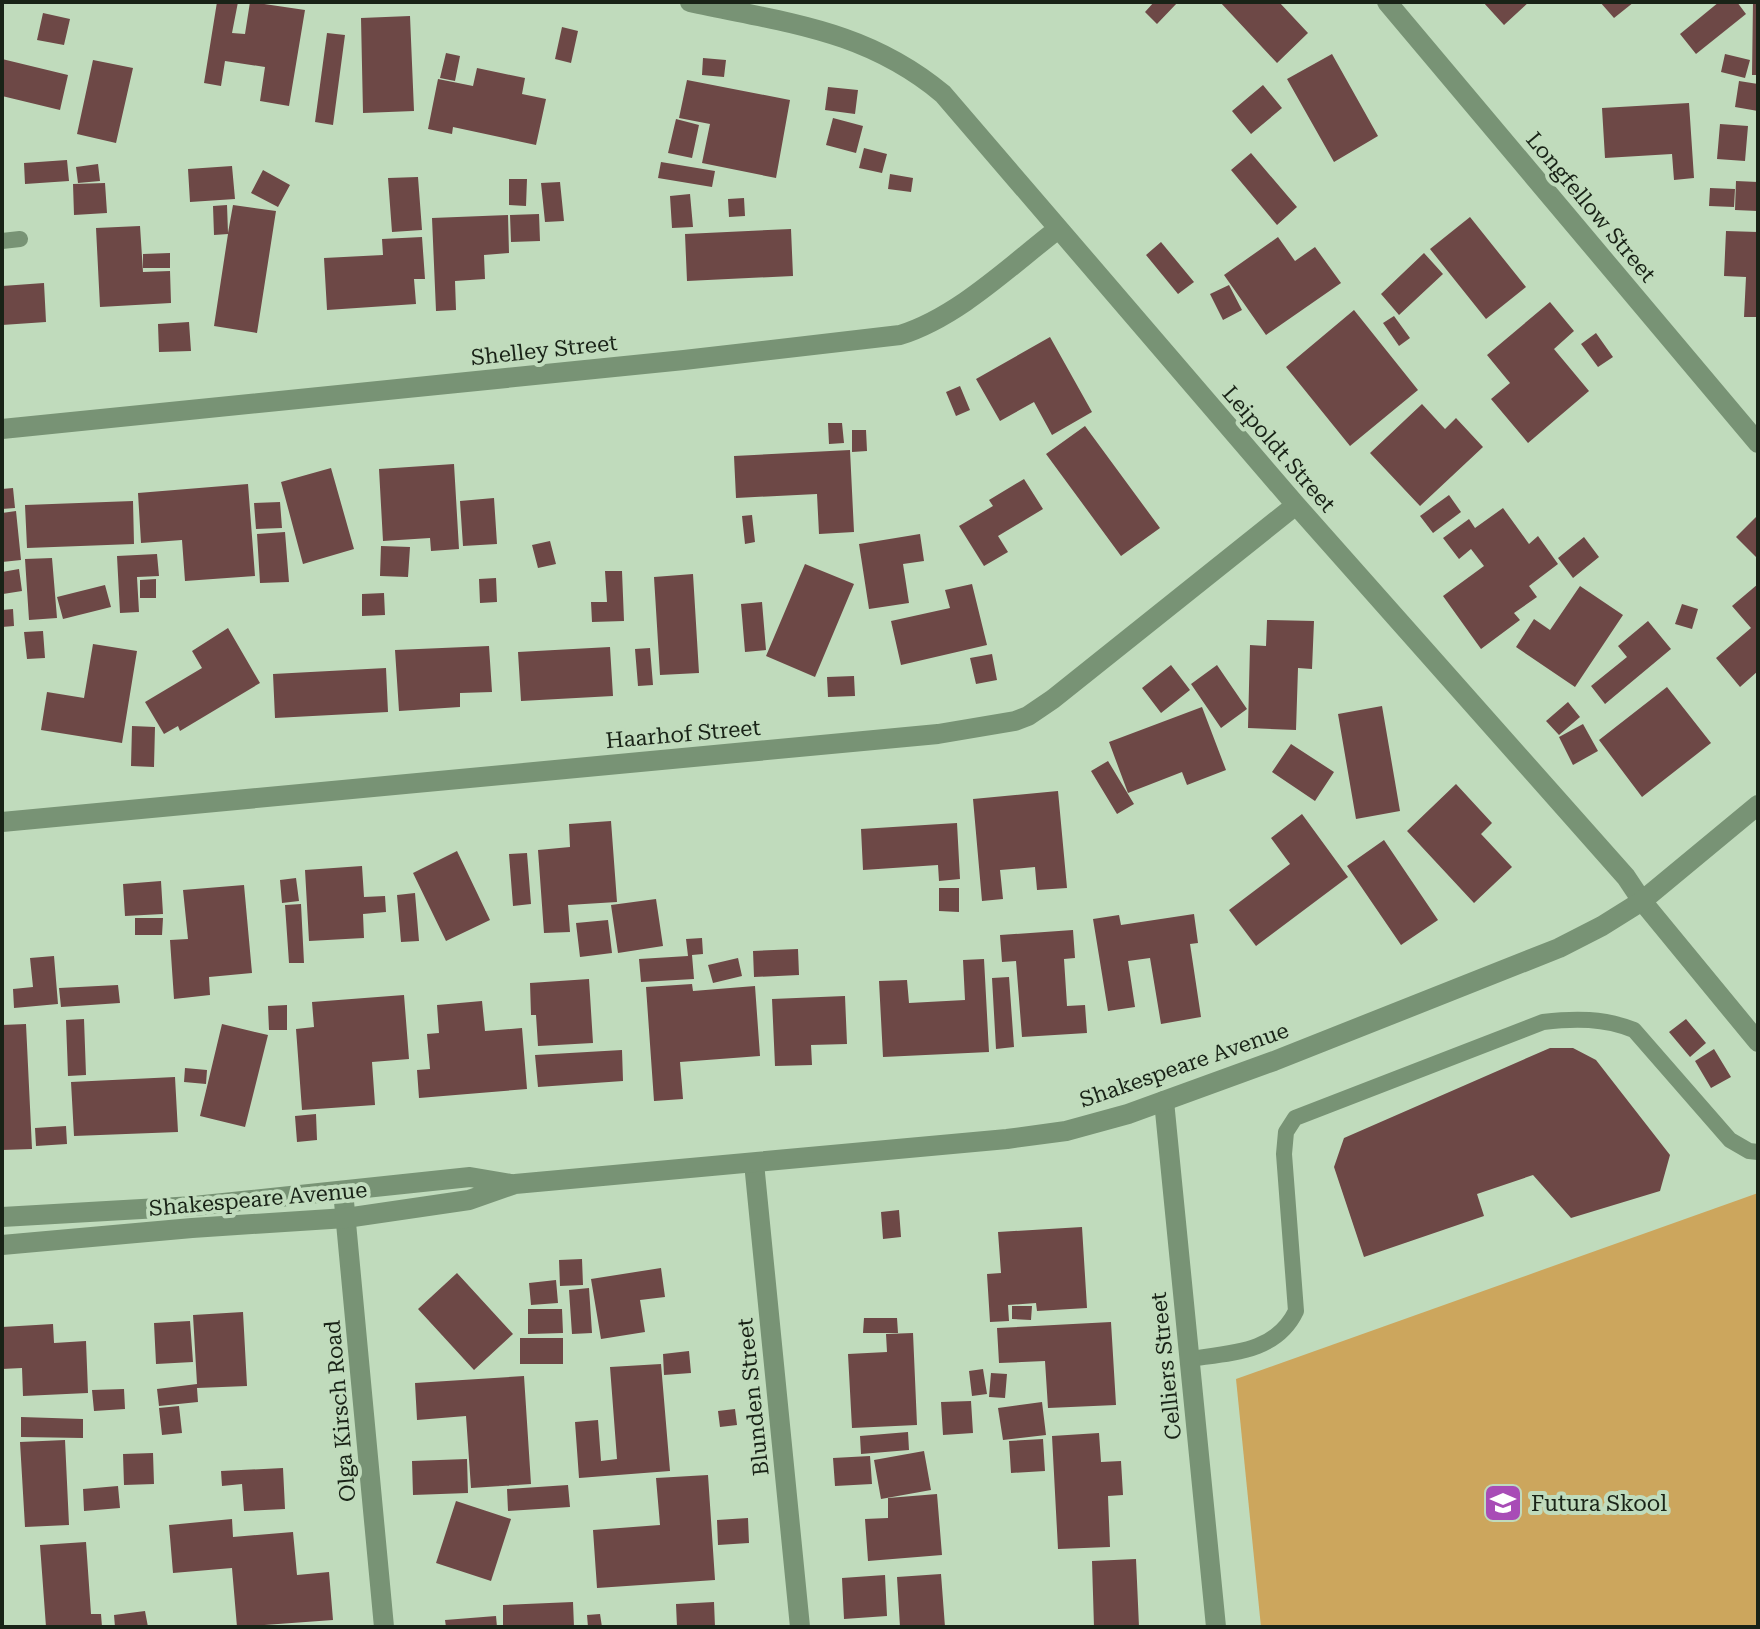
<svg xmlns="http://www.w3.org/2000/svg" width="1760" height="1629" viewBox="0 0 1760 1629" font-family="'Roboto Serif',serif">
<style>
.green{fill:#cca65d}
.building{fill:#6d4846}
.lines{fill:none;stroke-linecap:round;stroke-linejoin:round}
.service{stroke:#789375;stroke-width:16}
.minor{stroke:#789375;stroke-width:20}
.tertiary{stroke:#789375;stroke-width:20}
.labels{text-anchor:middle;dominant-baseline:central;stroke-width:8;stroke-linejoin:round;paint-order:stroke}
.street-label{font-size:22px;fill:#192317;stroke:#c0dbbc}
.poi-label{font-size:22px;fill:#192317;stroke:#c0dbbc;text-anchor:start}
</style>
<rect width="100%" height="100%" fill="#c0dbbc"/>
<path class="green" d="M1758,1193V1627H1261L1236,1379Z"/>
<path class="building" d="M217,2H238L232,33L245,34L250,2L305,10L289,106L260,101L265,67L225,61L221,86L204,83Z
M1154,2H1178L1157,24L1145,12Z
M1220,2H1279L1308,33L1277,63Z
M1483,2H1529L1504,25Z
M1600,2H1634L1614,18Z
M1719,2H1737L1746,14L1696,54L1680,34Z
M1753,2H1758V75H1752Z
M43,13L70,19L64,45L37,40Z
M410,16L414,111L363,113L361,18Z
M562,27L578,31L571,63L555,59Z
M327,33L345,35L333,125L315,122Z
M446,53L460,56L455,81L440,78Z
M1332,54L1378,136L1334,162L1287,79Z
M1725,54L1750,60L1745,78L1721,72Z
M703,58L726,60L724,77L702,75Z
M2,59L68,75L60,110L2,96Z
M93,60L133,68L116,143L77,134Z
M477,68L525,78L522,94L546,99L536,145L453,127L452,134L428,129L438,79L473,86Z
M687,80L790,100L776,178L702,163L710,124L679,118Z
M1739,81L1758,84V111L1735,107Z
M1263,85L1282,108L1251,134L1232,111Z
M828,87L858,90L855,114L825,110Z
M1689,103L1694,178L1674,180L1672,154L1605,158L1602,108Z
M833,118L863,126L856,153L826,145Z
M676,119L699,125L692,158L668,153Z
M1720,124L1748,126L1745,161L1717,159Z
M864,148L887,154L882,173L859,168Z
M1251,153L1297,207L1277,225L1231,170Z
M67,160L69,181L25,184L24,163Z
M661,162L715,171L712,187L658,178Z
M98,164L100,181L78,183L76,167Z
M232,166L235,199L190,202L188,169Z
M263,170L290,185L278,207L251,193Z
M890,174L913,178L911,192L888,189Z
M418,177L422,230L392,232L388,178Z
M509,179H527L526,206L509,205Z
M1736,181L1758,182V211L1735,210Z
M560,182L564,221L545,222L541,183Z
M105,183L107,213L74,215L73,184Z
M1710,188L1735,189L1734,207L1709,206Z
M690,194L693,227L672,228L670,196Z
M744,198L745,216L729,217L728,199Z
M227,205L228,233L233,205L276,211L257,333L214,326L228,234L214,235L213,206Z
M539,214L540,241L511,242L510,215Z
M508,215L509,253L484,255L485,279L455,281L456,310L436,311L432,218Z
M1470,217L1526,287L1486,319L1430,249Z
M140,226L143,272L170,271L171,303L100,307L96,228Z
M791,229L793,276L687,281L685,234Z
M1726,231L1758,232V317H1744L1746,277L1724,276Z
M422,237L425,279H414L416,304L327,310L324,258L383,255L382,239Z
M1278,237L1295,261L1315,247L1341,283L1266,335L1224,275Z
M1161,242L1194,282L1178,294L1146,255Z
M170,253V268H143V254Z
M1424,253L1443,274L1399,315L1381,294Z
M44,283L46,322L2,325V286Z
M1229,285L1242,310L1223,320L1210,294Z
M1550,302L1574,331L1554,349L1589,391L1528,443L1491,399L1510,383L1487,355Z
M1354,310L1418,390L1350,446L1286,367Z
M1394,316L1410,338L1399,346L1383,323Z
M189,322L191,351L159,352L158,324Z
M1596,333L1613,357L1598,367L1581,344Z
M1050,337L1092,412L1052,435L1034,402L1000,421L976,379Z
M960,386L970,410L956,416L946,392Z
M1422,404L1445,429L1456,418L1483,447L1420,506L1370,453Z
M828,423H842L844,443L829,444Z
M1085,426L1160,528L1121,556L1046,454Z
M852,430H866L867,451L852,452Z
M850,450L854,532L819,534L817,494L736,498L734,456Z
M454,464L459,549L431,551L430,538L383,541L379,469Z
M331,468L354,549L303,564L281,482Z
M1024,479L1043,509L998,536L1008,552L984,566L959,526L993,506L989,500Z
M248,484L255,576L185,581L182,540L141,543L138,493Z
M13,488L15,508L2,509V489Z
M1449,495L1461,512L1433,533L1420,516Z
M494,498L497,544L463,546L460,501Z
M133,501L134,544L27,548L25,505Z
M280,502L282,528L256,529L254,503Z
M1503,508L1529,544L1538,536L1558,564L1529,586L1537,597L1514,613L1520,620L1481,649L1443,596L1484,566L1471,549L1459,559L1443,538L1469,519L1475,528Z
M16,511L21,560L2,562V513Z
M752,515L755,542L745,544L742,516Z
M1756,517L1758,519V559L1736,537Z
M285,532L289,582L260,583L257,534Z
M920,534L924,561L903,564L909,603L869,609L859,544Z
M1584,537L1599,557L1573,578L1558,558Z
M550,541L556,564L538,568L532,545Z
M381,546L410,547L408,577L380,576Z
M157,554L159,576L137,577L139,612L120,613L117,556Z
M52,558L57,618L29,620L25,559Z
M805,564L854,584L815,677L766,656Z
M19,569L22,591L3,594L2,572Z
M605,571H622L624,621L592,622L591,602H607Z
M693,574L699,673L660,675L654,577Z
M496,578L497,602L480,603L479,579Z
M156,579V598H140V580Z
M972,584L987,645L901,665L891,621L950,608L945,590Z
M1758,584V671L1740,687L1716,658L1751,628L1732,606Z
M105,585L111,607L63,619L57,597Z
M1580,586L1623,615L1575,687L1516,647L1534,619L1550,630Z
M384,593L385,615L362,616V594Z
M762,602L766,650L745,652L741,604Z
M1682,604L1698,609L1692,629L1675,624Z
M13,609L14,626L2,627V610Z
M1267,620L1314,621L1312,669L1298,668L1296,730L1248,728L1250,645L1266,646Z
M1648,621L1671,649L1605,704L1591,686L1627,657L1618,646Z
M228,628L260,683L180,731L178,726L164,734L145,702L202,668L192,651Z
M43,631L45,658L27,659L24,632Z
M93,644L137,651L122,743L41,730L47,692L84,698Z
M489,646L492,692L460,693V707L399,711L395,650Z
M610,647L613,696L521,701L518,652Z
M650,648L653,685L638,686L635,649Z
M992,654L997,680L976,684L970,658Z
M1171,665L1190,690L1161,713L1142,688Z
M1217,665L1247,709L1221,728L1191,684Z
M386,668L388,712L275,718L273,674Z
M854,676L855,696L828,697L827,677Z
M1667,687L1711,743L1642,797L1599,740Z
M1568,702L1580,717L1559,735L1546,721Z
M1382,706L1400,811L1356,819L1338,714Z
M1202,707L1226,770L1187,785L1182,772L1128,793L1109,742Z
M1583,724L1598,751L1573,765L1559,737Z
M132,726L155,727L154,767L131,766Z
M1291,744L1334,772L1315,801L1272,772Z
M1108,761L1134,804L1117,814L1091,771Z
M1456,784L1492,823L1481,834L1512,867L1474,903L1407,831Z
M1058,791L1067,888L1037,890L1035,867L1000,870L1003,899L982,901L973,799Z
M1302,814L1348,877L1256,946L1229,910L1290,864L1271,838Z
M611,821L617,902L568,905L570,932L544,933L538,850L570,847L569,824Z
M957,823L960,879L939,881L938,865L863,870L861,829Z
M1384,840L1438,920L1401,945L1347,866Z
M457,851L490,920L446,941L413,873Z
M527,853L531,904L513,906L509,854Z
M362,866L364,897L385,896L386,912L363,914L364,938L309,941L305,870Z
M296,878L299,901L282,903L280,880Z
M161,881L163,914L125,916L123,884Z
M244,885L252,973L209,977L210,995L174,999L170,940L188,939L183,890Z
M939,888H959V912L939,911Z
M415,893L419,941L401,942L397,895Z
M656,899L663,946L618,953L611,905Z
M301,904L304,963H289L285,905Z
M1194,914L1198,943L1190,944L1201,1017L1161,1024L1150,958L1128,961L1135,1007L1108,1011L1093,919L1119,915L1121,925Z
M135,918H163L162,935H135Z
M608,920L612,953L580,957L576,923Z
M1073,930L1075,958L1064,959L1067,1006L1085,1005L1087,1033L1022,1037L1016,961L1002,962L1000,935Z
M702,938L703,954L692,955L694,979L641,982L639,959L688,956L686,939Z
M798,949L799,975L754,977L753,951Z
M54,956L58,1004L14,1008L13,989L33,987L30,958Z
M738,958L742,976L713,983L708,965Z
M984,959L989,1052L883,1057L879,981L907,980L909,1003L965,1000L963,960Z
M1009,977L1014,1047L996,1049L992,978Z
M589,979L593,1043L538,1046L536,1015H531L530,983Z
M692,984L693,991L755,986L760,1056L680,1062L683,1099L654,1101L646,987Z
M118,985L120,1003L61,1007L59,988Z
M404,995L409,1059L372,1062L375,1105L302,1110L296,1029L314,1027L312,1002Z
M845,996L847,1044L811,1045L812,1065L775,1066L772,999Z
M482,1001L485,1031L522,1028L527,1089L419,1098L417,1070L430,1069L427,1034L439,1033L437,1005Z
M287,1005V1030H269L268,1006Z
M84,1019L86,1075L68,1076L66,1020Z
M1686,1019L1706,1043L1690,1057L1669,1032Z
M26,1024L32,1149L2,1150V1025Z
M222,1024L268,1035L245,1127L200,1116Z
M1550,1048H1573L1596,1060L1670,1155L1660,1191L1571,1218L1533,1175L1477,1194L1484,1216L1364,1257L1334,1167L1344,1138Z
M1714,1049L1731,1077L1711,1088L1695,1061Z
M622,1050L623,1081L538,1087L535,1055Z
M185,1068L207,1070L206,1084L184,1082Z
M175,1077L178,1132L74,1136L71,1082Z
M316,1114L317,1140L297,1142L295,1116Z
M66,1126L67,1144L36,1146L35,1128Z
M899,1210L901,1237L883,1239L881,1212Z
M1082,1227L1087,1308L1037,1311L1036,1303L1008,1305L1009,1321L990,1322L987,1274L1001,1273L998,1232Z
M582,1259L583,1285L560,1286L559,1260Z
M661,1268L665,1297L640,1300L645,1332L601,1339L591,1279Z
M457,1273L513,1334L474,1370L418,1309Z
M556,1280L558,1303L531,1305L529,1283Z
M589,1288L592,1333L572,1334L569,1290Z
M1012,1306H1032L1031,1320L1012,1319Z
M528,1309H562L563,1333L528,1334Z
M243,1312L247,1386L197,1388L198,1402L159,1406L157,1389L197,1384L193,1315Z
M864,1318H897L898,1333H863Z
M190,1321L193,1362L156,1364L154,1323Z
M1111,1322L1116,1405L1048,1408L1045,1361L999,1363L997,1328Z
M53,1324L54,1343L86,1341L88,1393L23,1396L22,1368L2,1369V1327Z
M913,1333L917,1425L852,1428L848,1354L887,1352L886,1334Z
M520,1338H563V1364H520Z
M689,1351L691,1373L664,1375L663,1354Z
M661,1364L670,1471L579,1478L575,1422L598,1420L601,1461L617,1459L610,1367Z
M983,1369L987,1394L972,1396L969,1371Z
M991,1373L1007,1374L1005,1398L989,1397Z
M524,1376L531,1484L471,1488L466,1416L417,1420L415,1383Z
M124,1389L125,1409L94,1411L92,1390Z
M971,1401L973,1433L943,1435L941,1402Z
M1042,1402L1046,1435L1003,1440L998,1408Z
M179,1406L182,1433L162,1435L159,1408Z
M735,1409L737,1425L720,1427L718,1411Z
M21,1417L83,1419V1438L21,1437Z
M908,1432L909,1450L861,1454L860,1436Z
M1099,1433L1101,1462L1121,1461L1123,1495L1108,1496L1110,1547L1058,1549L1052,1436Z
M1043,1439L1045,1471L1011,1473L1009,1441Z
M65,1440L69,1525L25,1527L20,1442Z
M924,1451L931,1490L881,1499L874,1460Z
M153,1453L154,1484L124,1485L123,1454Z
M870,1456L872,1484L835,1486L833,1458Z
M467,1459L468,1493L413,1495L412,1461Z
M283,1468L285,1509L244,1511L242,1484L222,1486L221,1471Z
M708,1475L715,1580L597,1588L593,1530L660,1525L656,1478Z
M568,1485L570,1507L508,1511L507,1489Z
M118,1486L120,1508L84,1511L83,1489Z
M937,1494L942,1555L868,1561L865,1519L888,1518V1498Z
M456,1501L511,1519L491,1581L436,1563Z
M748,1518L749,1543L718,1545L717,1520Z
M232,1519L233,1537L293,1532L297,1575L329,1572L333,1620L237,1627L232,1568L173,1573L169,1525Z
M86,1542L91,1614H101L102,1627H46L40,1545Z
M1136,1559L1139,1627H1094L1092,1561Z
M941,1574L945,1627H900L897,1577Z
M885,1575L887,1616L844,1619L842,1578Z
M573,1602L574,1627H503V1605Z
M714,1602L715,1627H677L676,1604Z
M145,1611L148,1627H115L114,1615Z
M600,1614L602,1627H588L587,1615Z
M496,1616L497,1627H446L445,1620Z"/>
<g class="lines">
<path class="service" d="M2,241L20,239
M1189,1359C1230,1353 1276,1353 1296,1311L1284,1154L1286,1132L1295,1118L1543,1022C1575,1018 1604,1018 1634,1030L1730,1140L1749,1151L1758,1152"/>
<path class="minor" d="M690,2C785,23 865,29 943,94L1296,505L1626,877L1642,901L1758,1042
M1387,2L1758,443
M2,429L684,360L900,335C958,317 1010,266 1058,229
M2,822L938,734L1015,721L1028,716L1053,699L1296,505
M1164,1101L1216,1627
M754,1163L800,1627
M343,1191L384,1627"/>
<path class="tertiary" d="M2,1217L194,1206L470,1177L511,1184
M2,1245L192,1228L346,1218L469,1200L515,1184L1007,1139L1066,1131L1128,1114L1274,1061L1559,948L1602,926L1642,901L1758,805"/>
</g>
<defs>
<symbol id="school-square" viewBox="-11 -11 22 22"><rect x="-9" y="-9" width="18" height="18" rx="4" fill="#a84cb6" stroke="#c0dbbc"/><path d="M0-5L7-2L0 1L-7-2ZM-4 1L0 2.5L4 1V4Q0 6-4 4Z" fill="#fff"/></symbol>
</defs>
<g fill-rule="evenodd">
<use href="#school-square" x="1481" y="1481" width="44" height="44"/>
</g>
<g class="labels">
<g class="street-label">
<text transform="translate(1591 207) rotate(50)">Longfellow Street</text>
<text transform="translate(544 350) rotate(-6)">Shelley Street</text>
<text transform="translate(1279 449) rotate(49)">Leipoldt Street</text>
<text transform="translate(683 734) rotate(-5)">Haarhof Street</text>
<text transform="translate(1184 1065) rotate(-19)">Shakespeare Avenue</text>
<text transform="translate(258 1199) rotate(-5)">Shakespeare Avenue</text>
<text transform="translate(1166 1366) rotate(-96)">Celliers Street</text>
<text transform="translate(753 1397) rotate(-96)">Blunden Street</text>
<text transform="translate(340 1411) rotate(-95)">Olga Kirsch Road</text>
</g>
<g class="poi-label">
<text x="1531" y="1503">Futura Skool</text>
</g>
</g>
<rect width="1760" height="1629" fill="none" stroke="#192317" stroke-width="8"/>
</svg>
